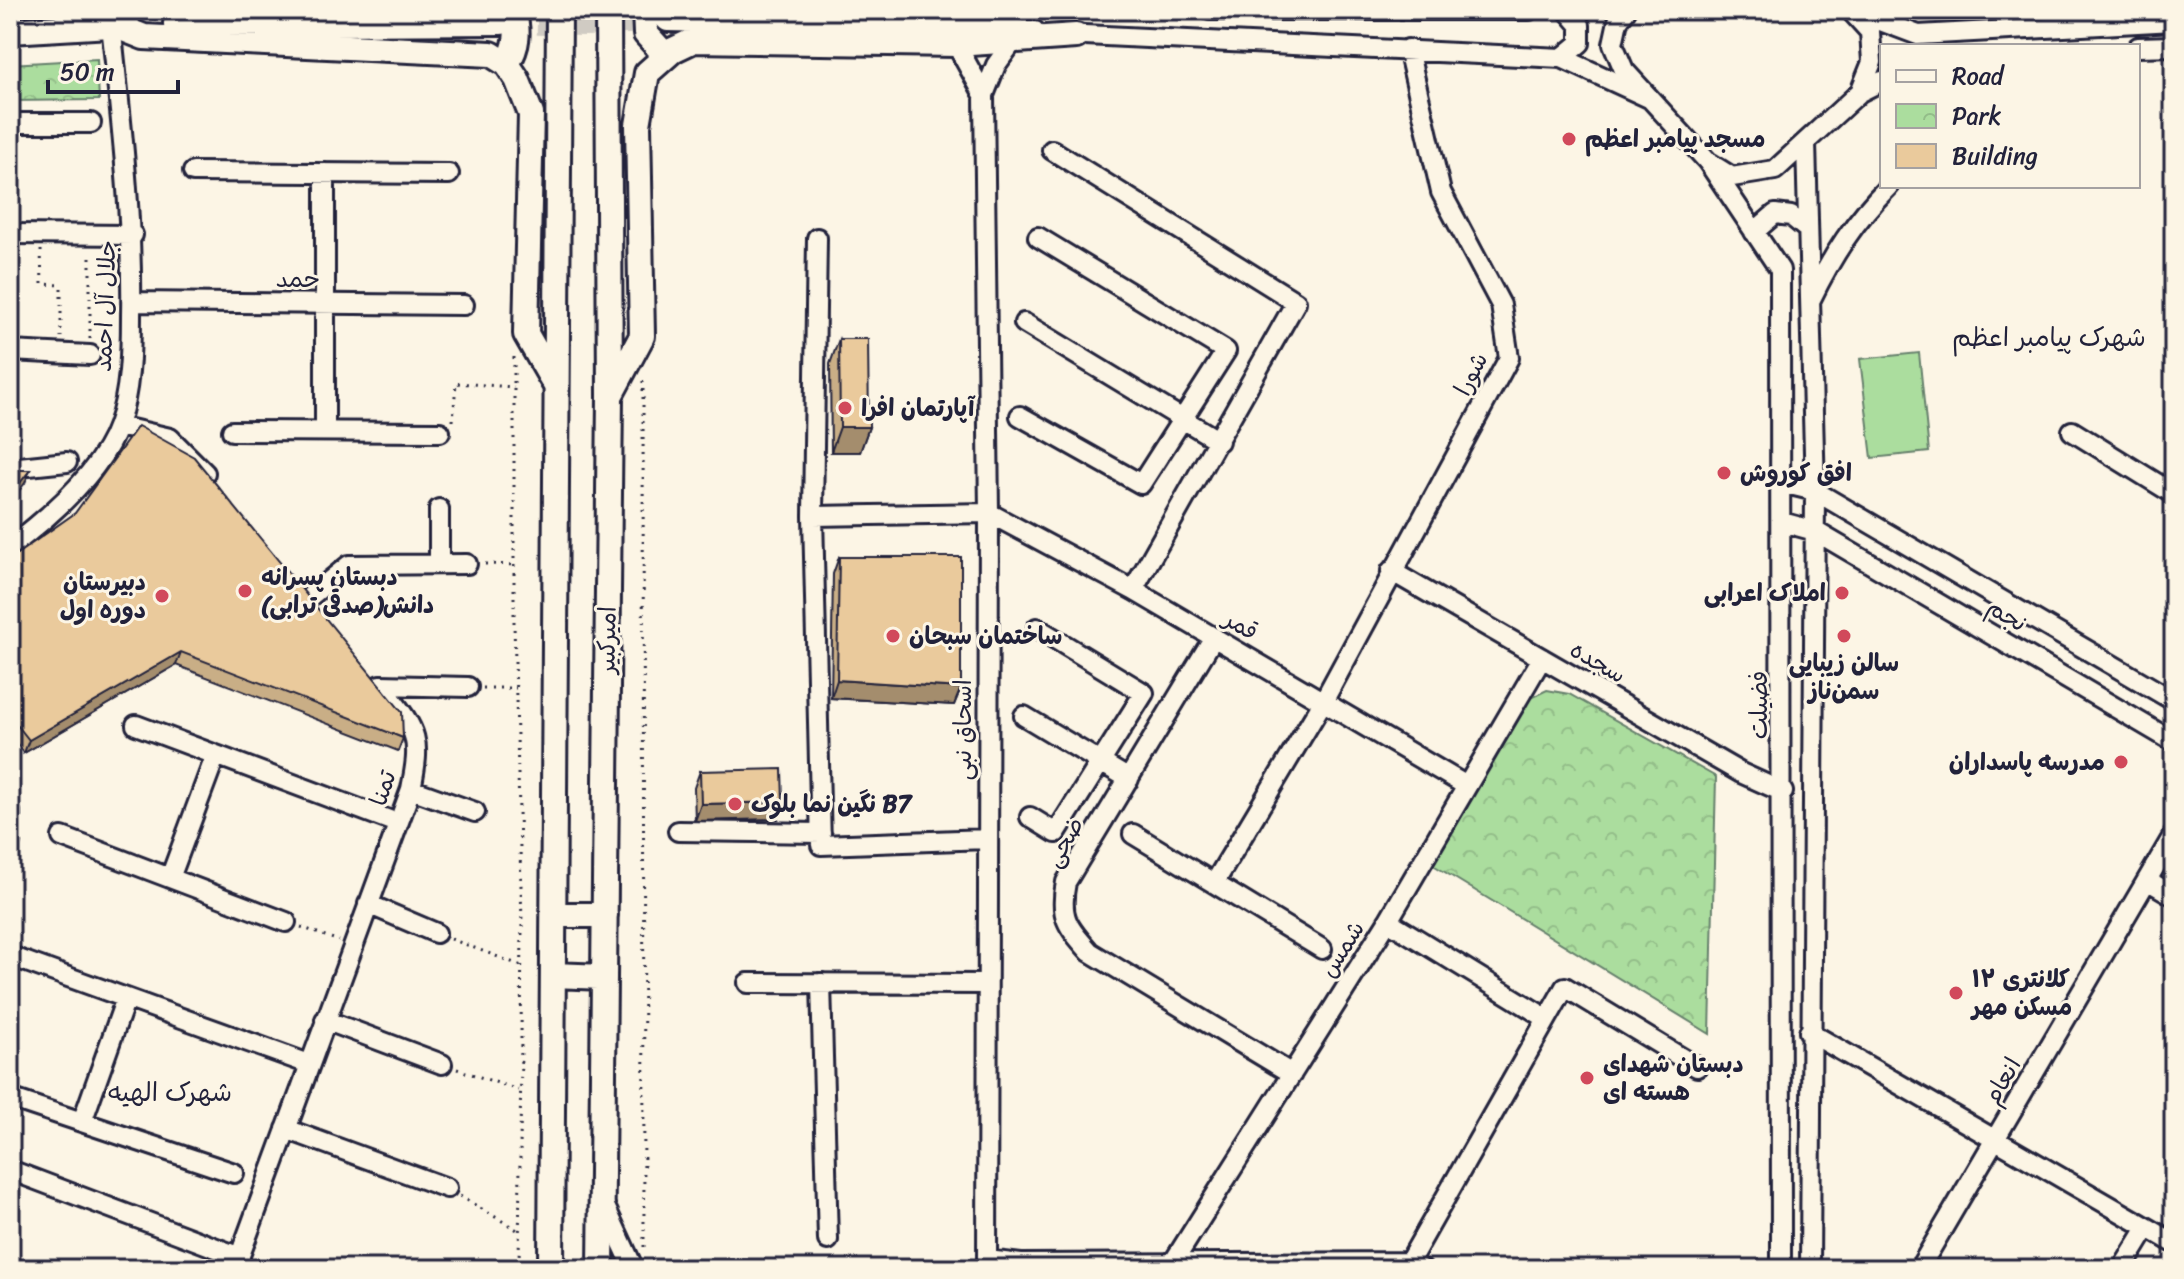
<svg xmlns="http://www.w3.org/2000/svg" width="2184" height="1279" viewBox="0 0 2184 1279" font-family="Sriracha,'Playpen Sans Arabic',sans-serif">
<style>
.park{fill:url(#park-crowns);stroke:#66806c;stroke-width:2}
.garden{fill:#abdd9e;stroke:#66806c;stroke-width:2}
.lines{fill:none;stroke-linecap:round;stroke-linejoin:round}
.major-tunnel{stroke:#d0cbc3;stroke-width:24;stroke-dasharray:24 12;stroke-linecap:butt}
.minor-casing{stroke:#22223b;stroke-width:24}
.major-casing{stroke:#22223b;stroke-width:30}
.path{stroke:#22223b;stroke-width:3;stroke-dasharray:2 6;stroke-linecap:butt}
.minor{stroke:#fcf5e5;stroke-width:18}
.major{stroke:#fcf5e5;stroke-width:24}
.wall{fill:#c9ae86;stroke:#22223b;stroke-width:2}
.shaded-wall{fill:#a48d6d;stroke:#22223b;stroke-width:2}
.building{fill:#eaca9c;stroke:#22223b;stroke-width:2}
.poi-dot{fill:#d1495b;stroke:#fcf5e5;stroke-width:3}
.labels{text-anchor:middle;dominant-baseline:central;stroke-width:6;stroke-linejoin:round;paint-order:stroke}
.poi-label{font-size:24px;font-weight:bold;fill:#22223b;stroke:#fcf5e5;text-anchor:start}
.street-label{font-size:24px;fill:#22223b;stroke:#fcf5e5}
.neighbourhood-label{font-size:26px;fill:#22223b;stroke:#fcf5e5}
</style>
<defs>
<pattern id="park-crowns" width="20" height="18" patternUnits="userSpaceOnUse" patternTransform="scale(2)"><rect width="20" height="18" fill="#abdd9e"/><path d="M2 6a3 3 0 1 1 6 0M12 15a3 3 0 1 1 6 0" fill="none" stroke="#93bd89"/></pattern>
</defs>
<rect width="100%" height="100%" fill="#fcf5e5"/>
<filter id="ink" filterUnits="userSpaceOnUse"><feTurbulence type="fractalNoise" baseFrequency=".0125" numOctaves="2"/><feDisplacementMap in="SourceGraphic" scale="16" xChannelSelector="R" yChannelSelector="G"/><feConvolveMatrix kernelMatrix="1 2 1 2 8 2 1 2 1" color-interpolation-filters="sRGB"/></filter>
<g filter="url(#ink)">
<path class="park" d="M97,59L99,100L10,101V64Z
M1547,690L1569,694L1716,777L1710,1034L1430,863L1526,700Z"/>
<path class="garden" d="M1919,353L1929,452L1872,458L1860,359Z"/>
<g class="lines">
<path class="major-tunnel" d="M501,22L586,24L666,20"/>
<defs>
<path id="minor" d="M1210,10H1529
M1626,10L1618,21L1613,44L1624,70L1708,162L1732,177L1775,170L1860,92L1872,62L1870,32L1850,10
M1854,11L1918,35L2174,21
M990,26L1035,31
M1064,34L1562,58L1649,98
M956,44L984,95L996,65L1014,40
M2138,47L2174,46
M1562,58L1580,43V25L1567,10
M1860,92L1882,81
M984,95L989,513L987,1269
M10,123H91
M1806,142L1815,491L1810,1269
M1052,150L1296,302L1133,590
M1708,162L1780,270L1781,1269
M193,172L449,174
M1754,232L1775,214L1791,216L1808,230
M10,234L133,235
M817,238L813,516L821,845L987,839
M1811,299C1832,256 1855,220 1889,186
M132,302L464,305
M1024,323L1219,441
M10,351L90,355
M1020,416L1141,484L1226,351L1038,237
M118,426L170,438L205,473
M232,431L440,432
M325,431V173
M2072,431L2174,494
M10,468L67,462
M1782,483L1815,491L2174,701
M813,516L989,513L1133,590L1465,785
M1782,522L1815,531L2174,742
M10,547C48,518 102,472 118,425C130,392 131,351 131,316C133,218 121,121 111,24
M439,562V509
M1391,571L1741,773L1783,792
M307,599L349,565L467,564
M1214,637L1066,882C1059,917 1067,926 1090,952L1292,1074
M380,685L468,687
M1024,716L1129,779
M136,725L397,823
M411,789L475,812
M10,812V842
M1030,817L1056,833L1144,693L1037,628
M678,831L821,833
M1133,834L1322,949
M62,837L286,922
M170,878L215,757
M2147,880L2174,896
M1215,882L1324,700L1509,358L1501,305L1441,192L1408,49
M368,904L436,933
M1388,921L1546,1018
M10,956L309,1064
M748,983L987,984
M821,983L828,1240
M325,1020L442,1064
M1809,1032L2174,1243
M10,1098L234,1173
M82,1122L126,998
M286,1129L447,1188
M10,1170L240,1257
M603,1202L634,1269
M987,1260L1021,1264L1409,1262L1422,1269
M1174,1261L1388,921L1542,658
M1409,1262L1565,987L1697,1067
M235,1269L411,789C421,740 418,732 387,693
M1919,1269L2174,834
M2122,1269L2147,1228"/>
<path id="major" d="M645,10L646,34L666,56
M668,19L990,26
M111,24L144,37L491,54L507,64L517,79L531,114L526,334L556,386
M176,24L501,22
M10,31L127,24
M507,64C518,46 519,31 513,10
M611,394L642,336L638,125L647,73L673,50L694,40L956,44L1076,36
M554,915H605
M553,975L604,977
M551,1269L559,10
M601,1269L610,396L608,10"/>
</defs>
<use href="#minor" class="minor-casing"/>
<use href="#major" class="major-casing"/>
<path class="path" d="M41,250L42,284L61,285V337
M90,339V251
M514,357V624L522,923L519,1269
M643,381L644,1249
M453,421L456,383L514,387
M485,564L517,565
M483,688H516
M301,927L339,941
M451,939L522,966
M457,1069L518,1090
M460,1196L519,1231
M254,1262L278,1269"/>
<use href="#minor" class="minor"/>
<use href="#major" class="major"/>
</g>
<path class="wall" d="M839,339L869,427L860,452H831L830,364Z
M839,557L961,688L954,705L831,698L833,574Z
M10,559L403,738L398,751L176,665L24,753L10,735Z
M700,771L777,819L695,821L694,788Z"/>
<path class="shaded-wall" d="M840,427H869L860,452H831Z
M30,470L25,483L10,502V493Z
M181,652L176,665L24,753L29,740Z
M837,680L961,688L954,705L831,698Z
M783,802L777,819L695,821L701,804Z"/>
<path class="building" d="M839,339H868L869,427H840Z
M138,426L194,457L402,712L403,738L181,652L29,740L10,716V559L75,513Z
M10,470H30L16,488L10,493Z
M839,557H961V688L837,680Z
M782,769L783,802L701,804L700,771Z"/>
</g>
<g class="poi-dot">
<circle cx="1569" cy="139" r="8"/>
<circle cx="845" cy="408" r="8"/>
<circle cx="1724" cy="473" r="8"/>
<circle cx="245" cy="591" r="8"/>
<circle cx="1842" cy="593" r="8"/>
<circle cx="162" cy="596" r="8"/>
<circle cx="893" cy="636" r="8"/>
<circle cx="1844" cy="636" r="8"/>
<circle cx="2121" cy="762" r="8"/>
<circle cx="735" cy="804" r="8"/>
<circle cx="1956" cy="993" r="8"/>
<circle cx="1587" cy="1078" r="8"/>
</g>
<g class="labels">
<g class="poi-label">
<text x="1585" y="139">مسجد پیامبر اعظم</text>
<text x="861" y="408">آپارتمان افرا</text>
<text x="1740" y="473">افق کوروش</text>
<text x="261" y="577">دبستان پسرانه<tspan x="261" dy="28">دانش(صدقی ترابی)</tspan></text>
<text x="146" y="582" text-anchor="end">دبیرستان<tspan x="146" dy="28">دوره اول</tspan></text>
<text x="1826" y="593" text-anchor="end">املاک اعرابی</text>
<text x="909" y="636">ساختمان سبحان</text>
<text x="1844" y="663" text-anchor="middle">سالن زیبایی<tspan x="1844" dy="28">سمن‌ناز</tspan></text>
<text x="2105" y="762" text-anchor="end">مدرسه پاسداران</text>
<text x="751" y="804">نگین نما بلوک B7</text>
<text x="1972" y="979">کلانتری ۱۲<tspan x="1972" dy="28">مسکن مهر</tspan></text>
<text x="1603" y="1064">دبستان شهدای<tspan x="1603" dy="28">هسته ای</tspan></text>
</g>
<g class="street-label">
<text x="298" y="279">حمد</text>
<text transform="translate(105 306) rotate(-88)">جلال آل احمد</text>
<text transform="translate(1471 374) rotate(-63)">شورا</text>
<text transform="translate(2007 615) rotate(31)">نجم</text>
<text transform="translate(1241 625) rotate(30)">قمر</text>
<text transform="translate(607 640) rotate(-89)">امیرکبیر</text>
<text transform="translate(1598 662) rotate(30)">سجده</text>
<text transform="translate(1759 705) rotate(-90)">فضیلت</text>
<text transform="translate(963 730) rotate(-90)">اسحاق نبی</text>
<text transform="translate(383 788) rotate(-72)">تمنا</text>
<text transform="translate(1064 842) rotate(-60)">ضحی</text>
<text transform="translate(1342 949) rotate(-58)">شمس</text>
<text transform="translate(2002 1081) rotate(-60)">انعام</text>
</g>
<g class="neighbourhood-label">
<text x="2049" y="337">شهرک پیامبر اعظم</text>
<text x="170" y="1092">شهرک الهیه</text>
</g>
</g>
<rect width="2184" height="1279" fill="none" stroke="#fcf5e5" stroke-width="40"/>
<rect x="20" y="20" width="2144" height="1239" fill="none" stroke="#22223b" stroke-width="3" filter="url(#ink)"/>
<rect x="1880" y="44" width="260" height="144" fill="#fcf5e5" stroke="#a5a1a1" stroke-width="2"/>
<rect x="1896" y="70" width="40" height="12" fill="#fcf5e5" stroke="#a5a1a1" stroke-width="2"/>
<text x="1952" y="84" font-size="24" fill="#22223b">Road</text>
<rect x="1896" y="104" width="40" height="24" fill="url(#park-crowns)" stroke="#a5a1a1" stroke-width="2"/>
<text x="1952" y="124" font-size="24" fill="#22223b">Park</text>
<rect x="1896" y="144" width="40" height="24" fill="#eaca9c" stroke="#a5a1a1" stroke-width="2"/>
<text x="1952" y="164" font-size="24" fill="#22223b">Building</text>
<path d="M48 80v12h130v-12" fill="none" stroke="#22223b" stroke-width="4"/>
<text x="60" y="80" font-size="24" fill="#22223b" stroke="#fcf5e5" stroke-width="6" paint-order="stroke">50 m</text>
</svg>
